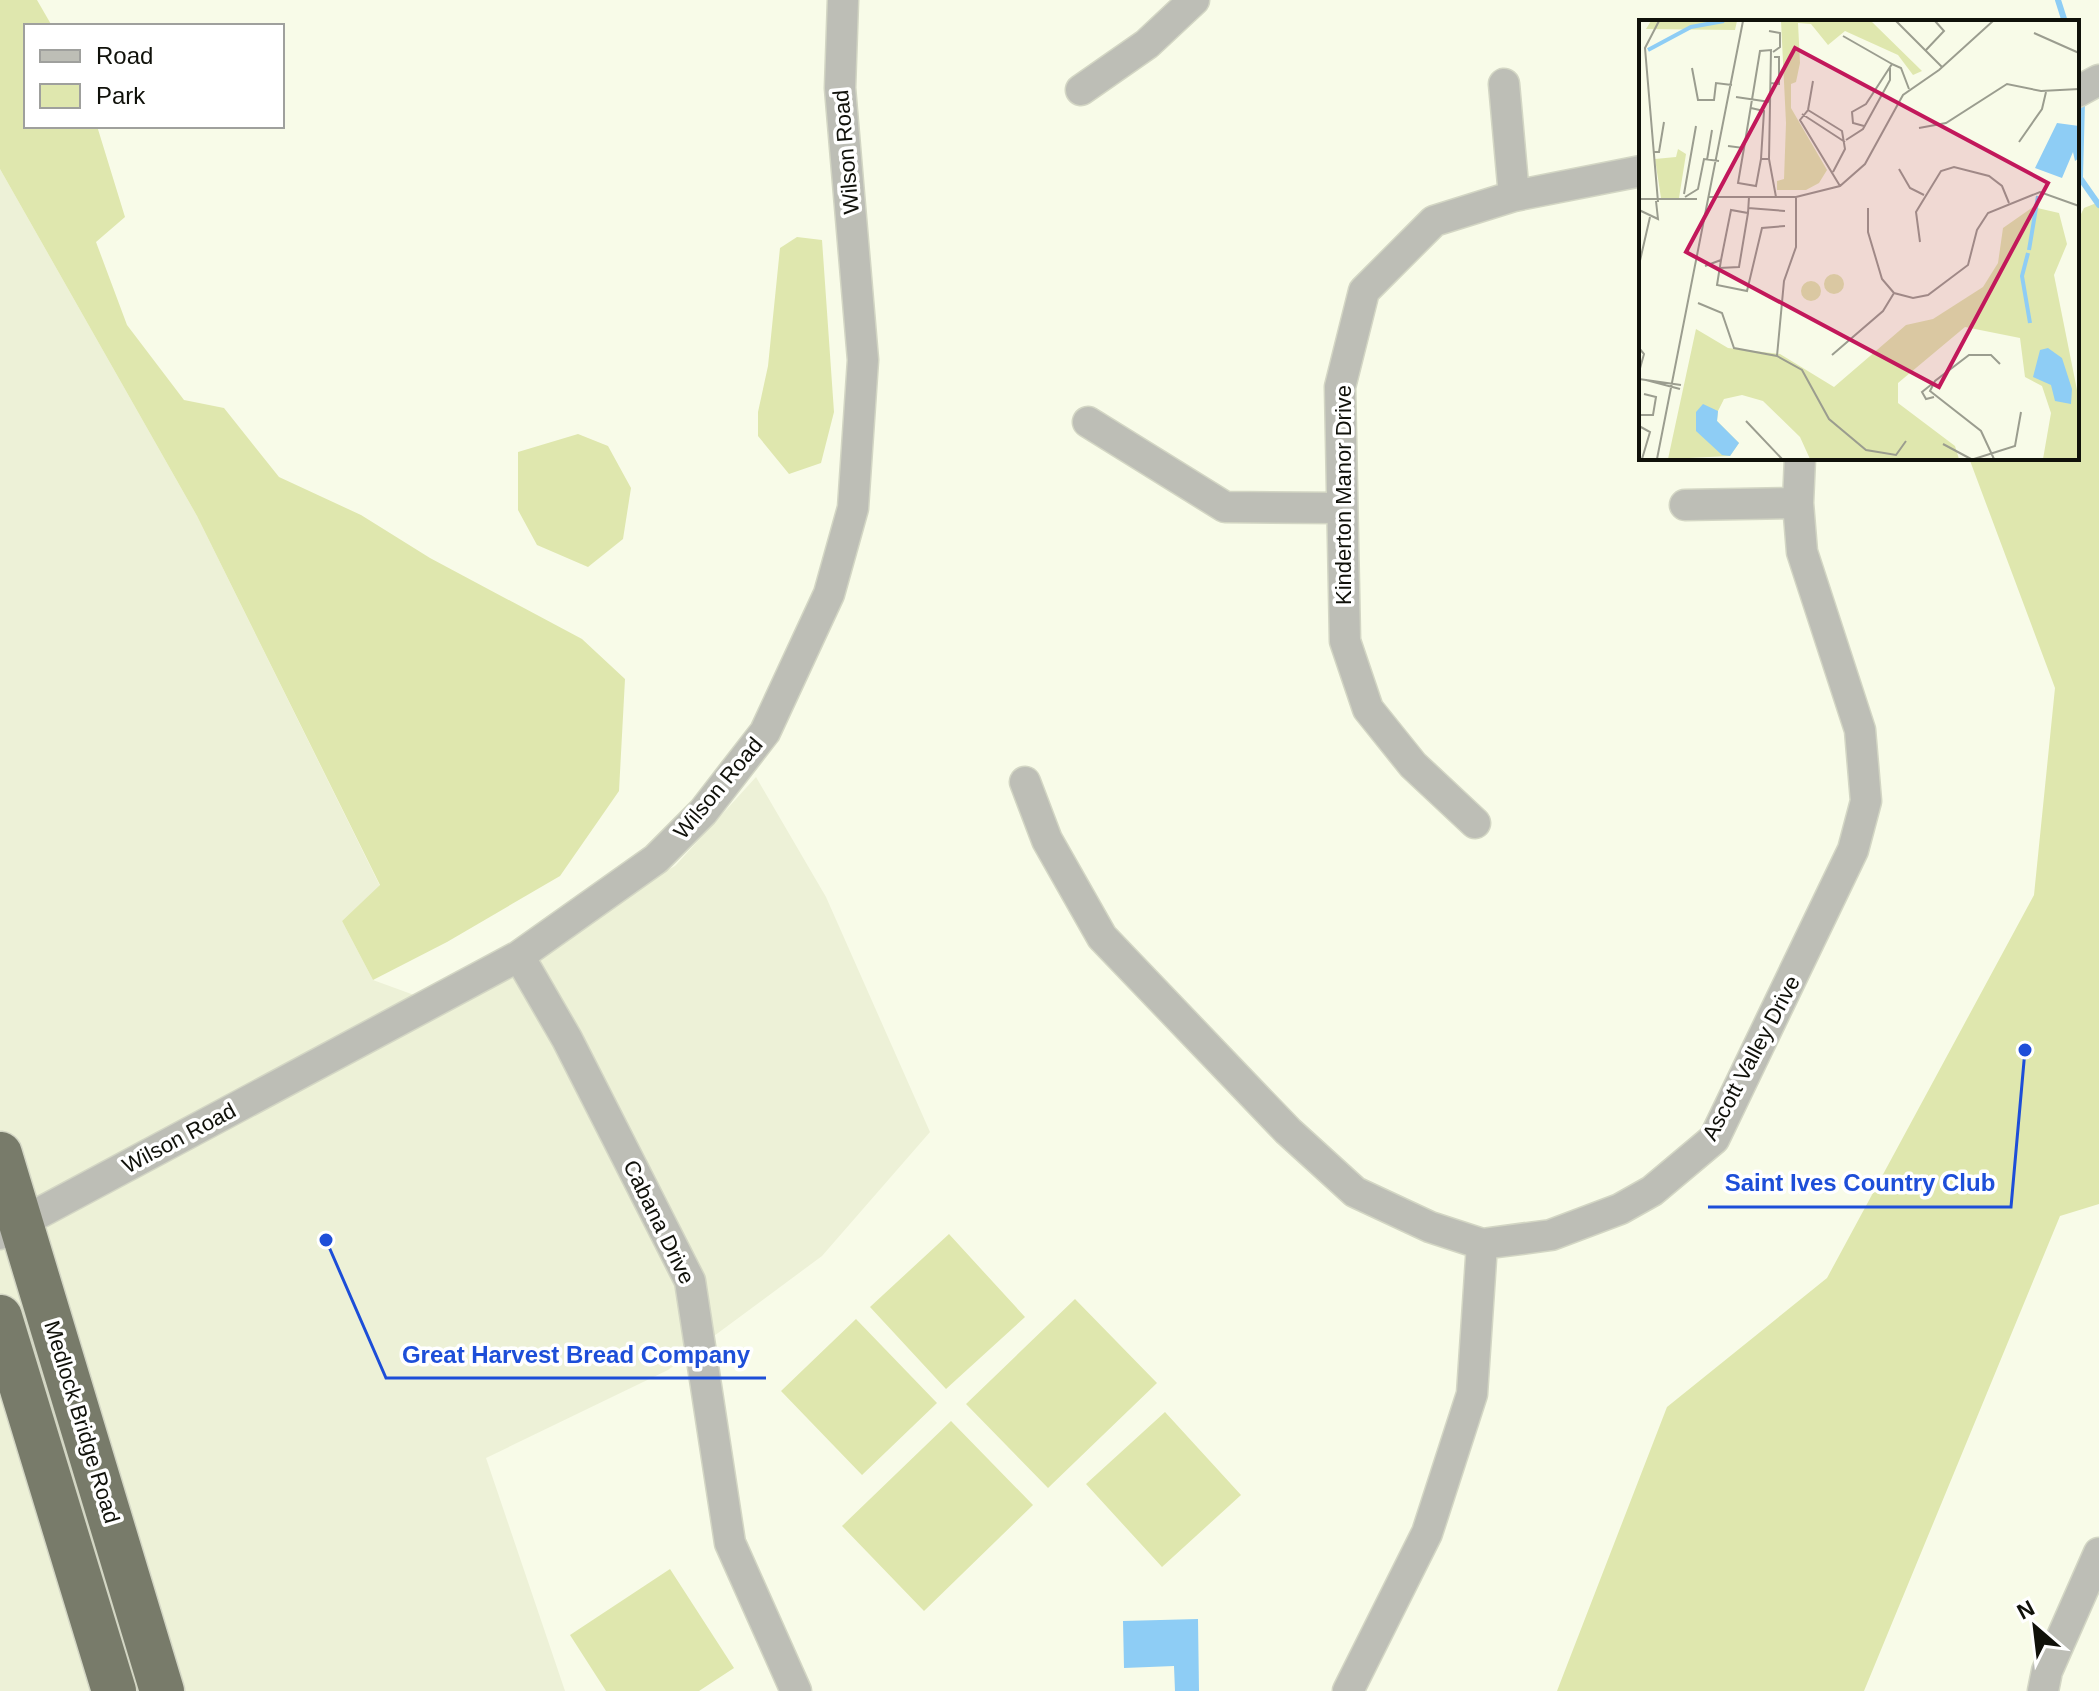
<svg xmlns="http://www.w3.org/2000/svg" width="2099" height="1691" viewBox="0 0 2099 1691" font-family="Helvetica,sans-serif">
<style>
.built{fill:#edf1d7}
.green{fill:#dfe7ae}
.water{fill:#8ecdf5}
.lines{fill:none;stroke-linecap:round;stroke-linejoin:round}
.stream{stroke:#8ecdf5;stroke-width:6}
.minor-casing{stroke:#d3d6c4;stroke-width:33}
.highway-casing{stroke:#d3d6c4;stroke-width:47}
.minor{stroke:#bdbeb6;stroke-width:30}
.highway{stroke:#787b6a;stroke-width:44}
.labels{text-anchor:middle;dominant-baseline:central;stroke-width:7;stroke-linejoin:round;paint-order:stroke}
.street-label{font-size:22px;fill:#10110a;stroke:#fff}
.inset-river{fill:none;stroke:#8ecdf5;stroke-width:4}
.inset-road{fill:none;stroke:#9b9d8f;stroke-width:2}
.view{fill:#c2185b;fill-opacity:0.15;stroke:#c2185b;stroke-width:4}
.inset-edge{fill:none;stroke:#10110a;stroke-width:4}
.leader{fill:none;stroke:#1d4ed8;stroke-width:3}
.callout-dot{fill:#1d4ed8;stroke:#fff;stroke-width:3}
.callout-label{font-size:24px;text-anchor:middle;font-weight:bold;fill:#1d4ed8;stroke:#fff;stroke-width:7;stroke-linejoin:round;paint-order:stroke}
</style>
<rect width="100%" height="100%" fill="#f8fbe8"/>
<path class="built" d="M0,169L197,516L380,886L342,921L373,980L447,1007L539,938L675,866L756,777L826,897L930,1132L822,1256L668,1370L486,1458L565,1691H0Z"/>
<path class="green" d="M0,0H37L52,26H26V126H97L125,217L96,242L127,325L184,400L224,408L279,477L361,515L430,558L582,639L625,679L619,791L560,876L447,942L373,980L342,921L380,885L197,516L0,169Z
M2099,202V1204L2060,1216L1864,1691H1557L1667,1407L1827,1278L2034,895L2055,688L1969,458H2077V222L2084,208Z
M797,237L822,240L834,412L821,463L789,474L758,436V412L768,366L780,248Z
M578,434L608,446L631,488L623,539L588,567L537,545L518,510V452Z
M949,1234L1025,1317L946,1389L870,1307Z
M1075,1299L1157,1383L1048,1488L966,1404Z
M856,1319L937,1403L862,1475L781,1391Z
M1165,1412L1241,1495L1162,1567L1086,1484Z
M951,1421L1033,1505L924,1611L842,1526Z
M670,1569L734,1668L699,1691H606L570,1635Z"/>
<path class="water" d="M1198,1619L1199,1691H1175L1174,1666L1124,1668L1123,1621Z"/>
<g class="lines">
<path class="stream" d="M2058,0L2065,22
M2082,101L2080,178L2099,205"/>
<defs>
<path id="minor" d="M1504,84L1514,196
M1081,90L1147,44L1194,0
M2077,92L2099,80
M1088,422L1225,507L1340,508
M1685,505L1798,503
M1025,782L1047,840L1102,937L1288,1131L1355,1192L1430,1227L1482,1244L1551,1235L1620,1209L1652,1191L1714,1139L1853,850L1866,801L1860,730L1802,552L1798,503L1800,458
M1475,823L1413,765L1368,709L1345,641L1340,387L1364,291L1434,221L1514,196L1641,171
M519,956L567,1039L690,1281L730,1543L796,1691
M0,1234L519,956L656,859L703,812L765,732L829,594L853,508L863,360L840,88L843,0
M1348,1691L1427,1533L1472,1394L1482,1244
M2043,1691L2047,1671L2099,1553"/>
<path id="highway" d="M0,1154L162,1691
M0,1317L114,1691"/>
</defs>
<use href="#minor" class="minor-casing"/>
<use href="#highway" class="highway-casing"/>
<use href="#minor" class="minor"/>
<use href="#highway" class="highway"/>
</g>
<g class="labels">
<g class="street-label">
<text transform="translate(846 152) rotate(-95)">Wilson Road</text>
<text transform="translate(1343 495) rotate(-90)">Kinderton Manor Drive</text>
<text transform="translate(718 788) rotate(-50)">Wilson Road</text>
<text transform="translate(1751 1058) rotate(-62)">Ascott Valley Drive</text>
<text transform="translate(179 1138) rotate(-28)">Wilson Road</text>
<text transform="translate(659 1222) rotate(64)">Cabana Drive</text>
<text transform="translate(82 1422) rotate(73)">Medlock Bridge Road</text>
</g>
</g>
<g transform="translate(1639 20)">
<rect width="440" height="440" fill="#f8fbe8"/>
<path d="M12,1H98L96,10L7,9ZM142,1H232L283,51L274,55L259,35L206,11L189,25L172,4L159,3L161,43L157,62L152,64V88L188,150L180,163L167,170H138V161L145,159L147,103ZM39,129L47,134L40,178H22L16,139L37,137ZM394,187L420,193L428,224L415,255L440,380V439H404L412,393L403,366L386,357L381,318L326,307L259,363V383L316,426L320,439H171L161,417L124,381L103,375L85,379L79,391L78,401L100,423L91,436L29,439L57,309L89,328L141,334L195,367L267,305L294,299L344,267L359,243L364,208ZM185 264a10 10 0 1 1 20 0a10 10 0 1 1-20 0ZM162 271a10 10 0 1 1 20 0a10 10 0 1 1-20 0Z" fill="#dfe7ae"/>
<path d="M418,103L440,106V138L436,141L434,132L423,158L396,148ZM409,328L423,338L433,369L432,384L416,381L412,365L394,357L401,330ZM64,384L79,391L78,401L100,423L91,436L83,435L57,411V392Z" fill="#8ecdf5"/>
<path class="inset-river" d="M9,30L52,7L85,1M390,230L399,176M389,233L383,256L391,303"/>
<path class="inset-road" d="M257,1L303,47M130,11L141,13V27L134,32M395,13L440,33M204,16L253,44M287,30L305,11L296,1M53,48L59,80H75L77,63L93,65M174,61L169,90L161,100L201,166M131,63L140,64V37H135M97,77L131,82M112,88L125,91L122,139M169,90L203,111L206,129L194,152M163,94L206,122M225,106L214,103L213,92L227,84L253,44L262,48L270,69M280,108L307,103L368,64L402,71L440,69M207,120L224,109L251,60V48M380,122L403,89L407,72M89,126L105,128L99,163L117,166L122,139H130L137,177M105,128L121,31L132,30L130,139M14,132H20L25,102M68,140L73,110M260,149L271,168L285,175M45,174L57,106M46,177L59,169L65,139L80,141M69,177H157L201,166L226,144L264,75L300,50L354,1M0,179H58M19,182L6,28L20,1M109,188L146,191M229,188V212L243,259L255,273L274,278L289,275L329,245L338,210L349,193L401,172L440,186M0,190L19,199L17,181M281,222L277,192L302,151L315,147L350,156L363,166L370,183M82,240L78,265L108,271L123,208L146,206M0,245L11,197M66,246L82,240L92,190L109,193L110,177M80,248L100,247L109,193M59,283L83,293L95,328L138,336L163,350L190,399L227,430L257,435L267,421M0,328L5,334L0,352M193,335L244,291L255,273M138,336L145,261L157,227V177M0,359L42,365M7,360L41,369M293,364L283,372L287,379L295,377M0,395H14L17,377L5,374M107,401L143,439M0,406L11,412L3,439M304,424L332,439M18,439L104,1M335,439L376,426L382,392M355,439L342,411L291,371L296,361L330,335H352L361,344"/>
<path class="view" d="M156,28L409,163L300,367L47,232Z"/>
<rect width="440" height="440" class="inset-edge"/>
</g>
<path class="leader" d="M2025 1050L2011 1207H1708M326 1240L386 1378H766"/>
<g class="callout-dot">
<circle cx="2025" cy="1050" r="8"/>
<circle cx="326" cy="1240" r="8"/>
</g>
<g class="callout-label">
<text x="1860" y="1191">Saint Ives Country Club</text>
<text x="576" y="1363">Great Harvest Bread Company</text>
</g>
<rect x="24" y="24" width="260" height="104" fill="#ffffff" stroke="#9fa09d" stroke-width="2"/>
<rect x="40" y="50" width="40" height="12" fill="#bdbeb6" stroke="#9fa09d" stroke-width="2"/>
<text x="96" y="64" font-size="24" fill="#10110a">Road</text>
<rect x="40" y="84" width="40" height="24" fill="#dfe7ae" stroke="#9fa09d" stroke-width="2"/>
<text x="96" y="104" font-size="24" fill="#10110a">Park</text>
<g transform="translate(2035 1627) rotate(332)" stroke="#ffffff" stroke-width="6" paint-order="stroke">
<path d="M0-6L14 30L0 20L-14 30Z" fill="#10110a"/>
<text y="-12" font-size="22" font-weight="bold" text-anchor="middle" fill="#10110a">N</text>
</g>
</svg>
